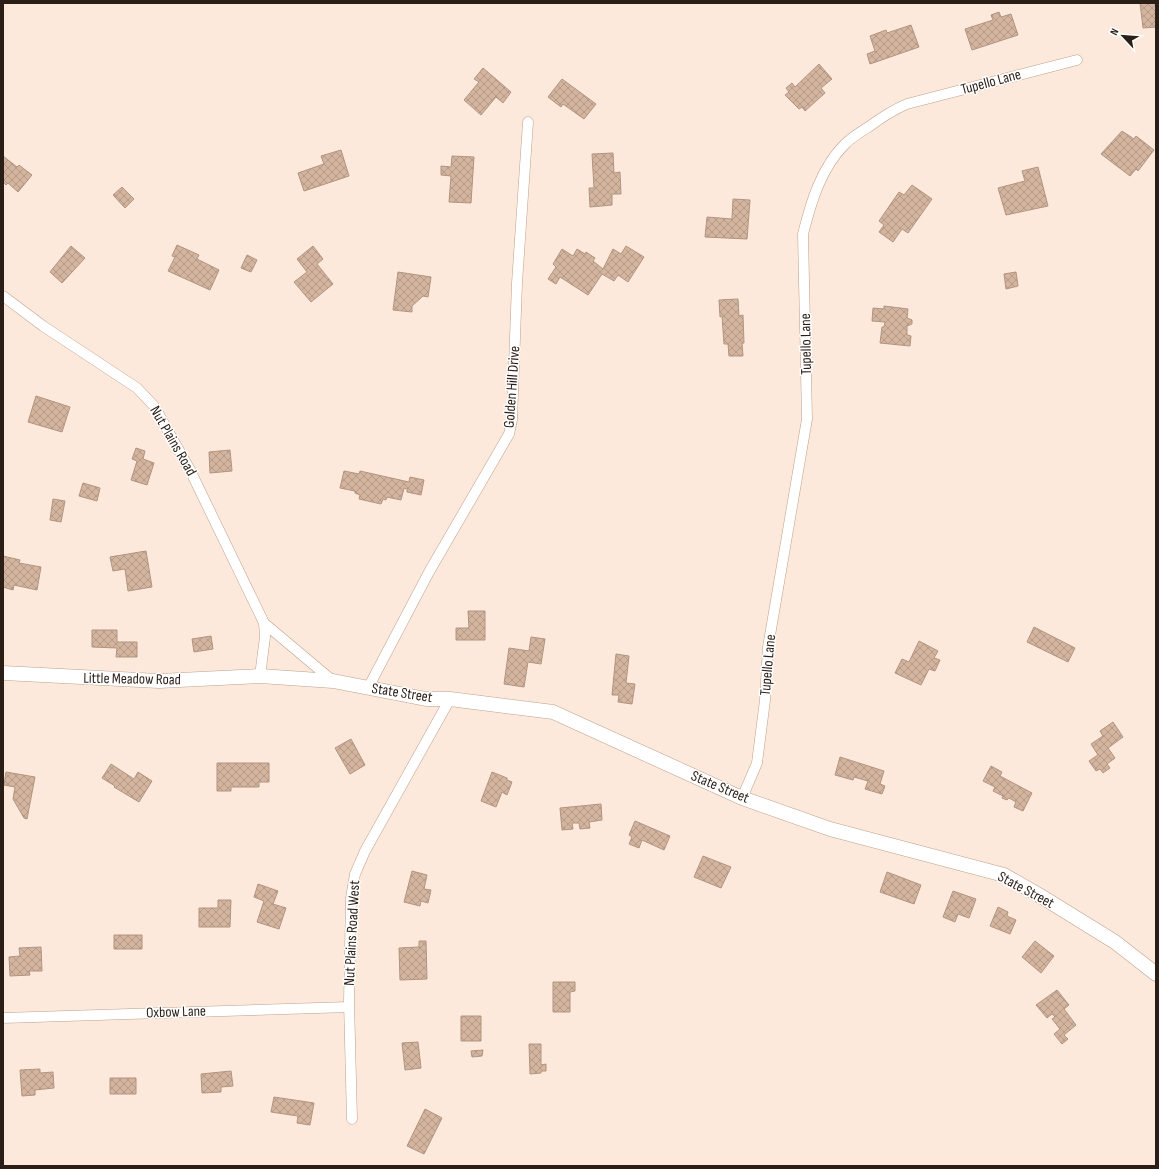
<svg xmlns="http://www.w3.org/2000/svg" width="1159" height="1169" viewBox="0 0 1159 1169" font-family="'Sofia Sans Condensed',sans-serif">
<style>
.building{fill:url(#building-cross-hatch);stroke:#b2947f}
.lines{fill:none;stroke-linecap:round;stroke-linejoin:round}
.street-casing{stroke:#bfa08a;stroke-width:11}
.secondary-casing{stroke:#bfa08a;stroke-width:15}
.street{stroke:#fff;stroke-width:10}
.secondary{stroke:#fff;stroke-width:14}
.labels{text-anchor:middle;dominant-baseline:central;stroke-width:3;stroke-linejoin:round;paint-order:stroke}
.street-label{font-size:15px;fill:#2a1e16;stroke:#fff}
</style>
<defs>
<pattern id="building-cross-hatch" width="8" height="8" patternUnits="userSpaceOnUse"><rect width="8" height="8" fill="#d3b49e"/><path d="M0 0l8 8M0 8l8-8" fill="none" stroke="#b59a87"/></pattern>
</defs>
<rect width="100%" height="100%" fill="#fce9db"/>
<path class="building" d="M1140,3H1156V27L1143,28Z
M999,12L1001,17L1011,14L1018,35L972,50L965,29L993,20L991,15Z
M911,25L919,47L870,64L867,54L875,51L870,36L886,30L887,33Z
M819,64L832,79L821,88L825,93L805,111L802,107L799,109L785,95L789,92L786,88L792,83L795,87Z
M483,68L511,92L503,103L496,97L481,115L464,100L479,82L474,79Z
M562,79L596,104L584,119L563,104L561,107L548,97Z
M1122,131L1134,139L1136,136L1154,150L1138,171L1136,169L1130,176L1101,154Z
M341,150L349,176L304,191L298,173L324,164L321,156Z
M613,153L614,173L620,172L621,194H612V205L590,207L589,188H594L592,154Z
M3,156L17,167L19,165L32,175L18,192L8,183L6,185L3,182Z
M452,156L474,157L471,203L449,202L451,176L441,175V166L451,167Z
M1038,167L1048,206L1006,215L998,188L1025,181L1022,171Z
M912,185L932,199L908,233L902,229L893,242L879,232L884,225L879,221L899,192L904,195Z
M122,187L134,199L125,208L113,195Z
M733,199L750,200L747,239L705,237L707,217L732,219Z
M177,245L199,255L197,259L219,270L210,290L168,271L175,257L172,256Z
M71,246L85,258L62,283L50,272Z
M313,246L323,259L317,264L333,284L311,302L294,282L307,272L297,259Z
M626,246L644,257L628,282L618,275L614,281L602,274L588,295L560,277L556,284L548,279L556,267L553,264L562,249L573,256L577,249L585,254L586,252L595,258L593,261L603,269L613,249L621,254Z
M247,255L257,260L251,272L241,268Z
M398,272L431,277L428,297L423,296L412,306V312L393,310Z
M1016,272L1018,286L1006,289L1004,274Z
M738,299L739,316L743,315L744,343H742L743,356H729L728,344H724L722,316L720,317L719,300Z
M884,306L908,309L907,318L912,320V324L907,326V335L911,336L910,346L880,343L882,327H884L885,322L872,321L873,308L884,309Z
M36,396L70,407L62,432L28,422Z
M136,448L145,451L143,459L154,463L147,485L131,480L137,461L132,459Z
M230,450L232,471L210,473L209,452Z
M344,471L359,474L360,471L409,482L410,477L424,480L421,495L407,492V489L404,488L401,500L387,497L386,500L383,499L381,504L359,499L360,495L355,493V491L340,488Z
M83,483L100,488L97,501L79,496Z
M53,499L65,501L61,522L50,520Z
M146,551L152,587L128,591L125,569L113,571L110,557Z
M3,556L20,560L19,563L41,567L37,590L14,585L13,590L3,587Z
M468,611H485V640H456V628H469Z
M1034,627L1075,648L1068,662L1027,642Z
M92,630H117V642H137V657H116L117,648L92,647Z
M211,636L213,649L194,652L192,639Z
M531,637L545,639L541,664L528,662L524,687L504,684L509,648L529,651Z
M919,641L938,651L934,658L940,660L935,671L929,669L921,685L895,673L902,659L909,662Z
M616,654L629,656L626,683L635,684L632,704L618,702L619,695H612Z
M1113,722L1123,737L1108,748L1115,758L1107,764L1110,768L1103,773L1100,769L1096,771L1089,761L1098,755L1091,744L1103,736L1100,731Z
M351,739L365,765L350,774L335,748Z
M840,757L884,771L880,784L885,786L882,794L865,789L868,781L854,777L853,780L835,775Z
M217,763H269V782H259V787H231V791H217Z
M111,764L134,779L138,772L152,781L139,802L114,787L115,786L102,778Z
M991,766L1002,772L1000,776L1032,793L1023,811L1014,807L1016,802L1009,798L1007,800L1002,798L1003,796L993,791L995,787L983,781Z
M6,772L35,777L27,819L24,818L13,799L15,787L4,785Z
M492,772L507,778V780L512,782L507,795L502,792L496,807L481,801Z
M601,804L602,820L589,822L590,828L580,829L579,823H572L573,829L562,830L560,808Z
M635,821L670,836L664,850L642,840L639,848L629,844L632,837L629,835Z
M703,856L731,867L721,888L694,877Z
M412,871L427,875L424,889L431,890L428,903L421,901L420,906L404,902Z
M887,872L921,885L914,904L880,892Z
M258,884L278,891L273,904L286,908L279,929L257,922L264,901L254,897Z
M953,891L976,899L969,918L958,914L955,922L943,917Z
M218,900H231L230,927H199V908H218Z
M998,907L1008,912L1007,916L1016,920L1010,934L990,926Z
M114,935H142V949H114Z
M419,941H426L427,979L400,980L399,948L419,947Z
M1035,941L1054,956L1041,973L1022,957Z
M41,947L42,971H29L30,975L10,976L9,957L20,956L19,948Z
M553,982H575V991L570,992V1012H553Z
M1057,990L1069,1005L1064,1009L1076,1025L1064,1035L1068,1039L1062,1044L1054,1034L1060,1029L1052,1019L1055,1017L1052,1014L1047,1018L1036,1005Z
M461,1016H481V1041H461Z
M418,1042L421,1068L405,1070L402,1043Z
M529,1044H541V1065L546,1064V1071H541V1073L530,1074Z
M483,1050L482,1056L472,1057L471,1051Z
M40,1069V1073L53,1072L54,1088L35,1090V1095L22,1096L20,1070Z
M231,1071L233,1086L221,1087V1092L202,1093L201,1074Z
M110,1078H136V1094H110Z
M274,1097L314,1103L310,1125L297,1123L298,1116L271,1112Z
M425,1109L442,1118L424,1154L407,1146Z"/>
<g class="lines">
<defs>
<path id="street" d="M3,296L43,326L137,388L154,406L190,470L264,623L265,637L260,676
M264,623L333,681
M368,688L429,572L509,434L512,420L517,283L528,122
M742,798L757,763L765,700L768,647L807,419L803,234C811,202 821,168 845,144C852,137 862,131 870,126C882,117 893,110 907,104L1077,60
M3,1018L349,1007
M352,1119L349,1002L351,898L355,874L365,851L450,699"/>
<path id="secondary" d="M3,673L159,681L260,676L333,681L426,699H450L553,712L742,798L830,829L1004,875L1039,895L1115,942L1156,974"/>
</defs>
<use href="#street" class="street-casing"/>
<use href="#secondary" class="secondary-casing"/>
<use href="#street" class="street"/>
<use href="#secondary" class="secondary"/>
</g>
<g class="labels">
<g class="street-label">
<text transform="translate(991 82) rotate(-15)">Tupello Lane</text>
<text transform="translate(806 344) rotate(-91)">Tupello Lane</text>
<text transform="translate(512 387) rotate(-86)">Golden Hill Drive</text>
<text transform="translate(173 441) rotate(60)">Nut Plains Road</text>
<text transform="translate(768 665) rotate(-85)">Tupello Lane</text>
<text transform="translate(132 679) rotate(1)">Little Meadow Road</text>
<text transform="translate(402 693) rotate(9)">State Street</text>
<text transform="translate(720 787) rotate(23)">State Street</text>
<text transform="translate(1026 890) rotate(28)">State Street</text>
<text transform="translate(352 933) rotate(-87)">Nut Plains Road West</text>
<text transform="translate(176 1012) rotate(-2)">Oxbow Lane</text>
</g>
</g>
<rect width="1159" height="1169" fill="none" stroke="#2a1e16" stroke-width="8"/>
<g transform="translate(1123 36) rotate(296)" stroke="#ffffff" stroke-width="3" paint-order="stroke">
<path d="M0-3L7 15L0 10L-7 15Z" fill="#2a1e16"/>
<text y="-6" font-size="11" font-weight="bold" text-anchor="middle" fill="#2a1e16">N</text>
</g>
</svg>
